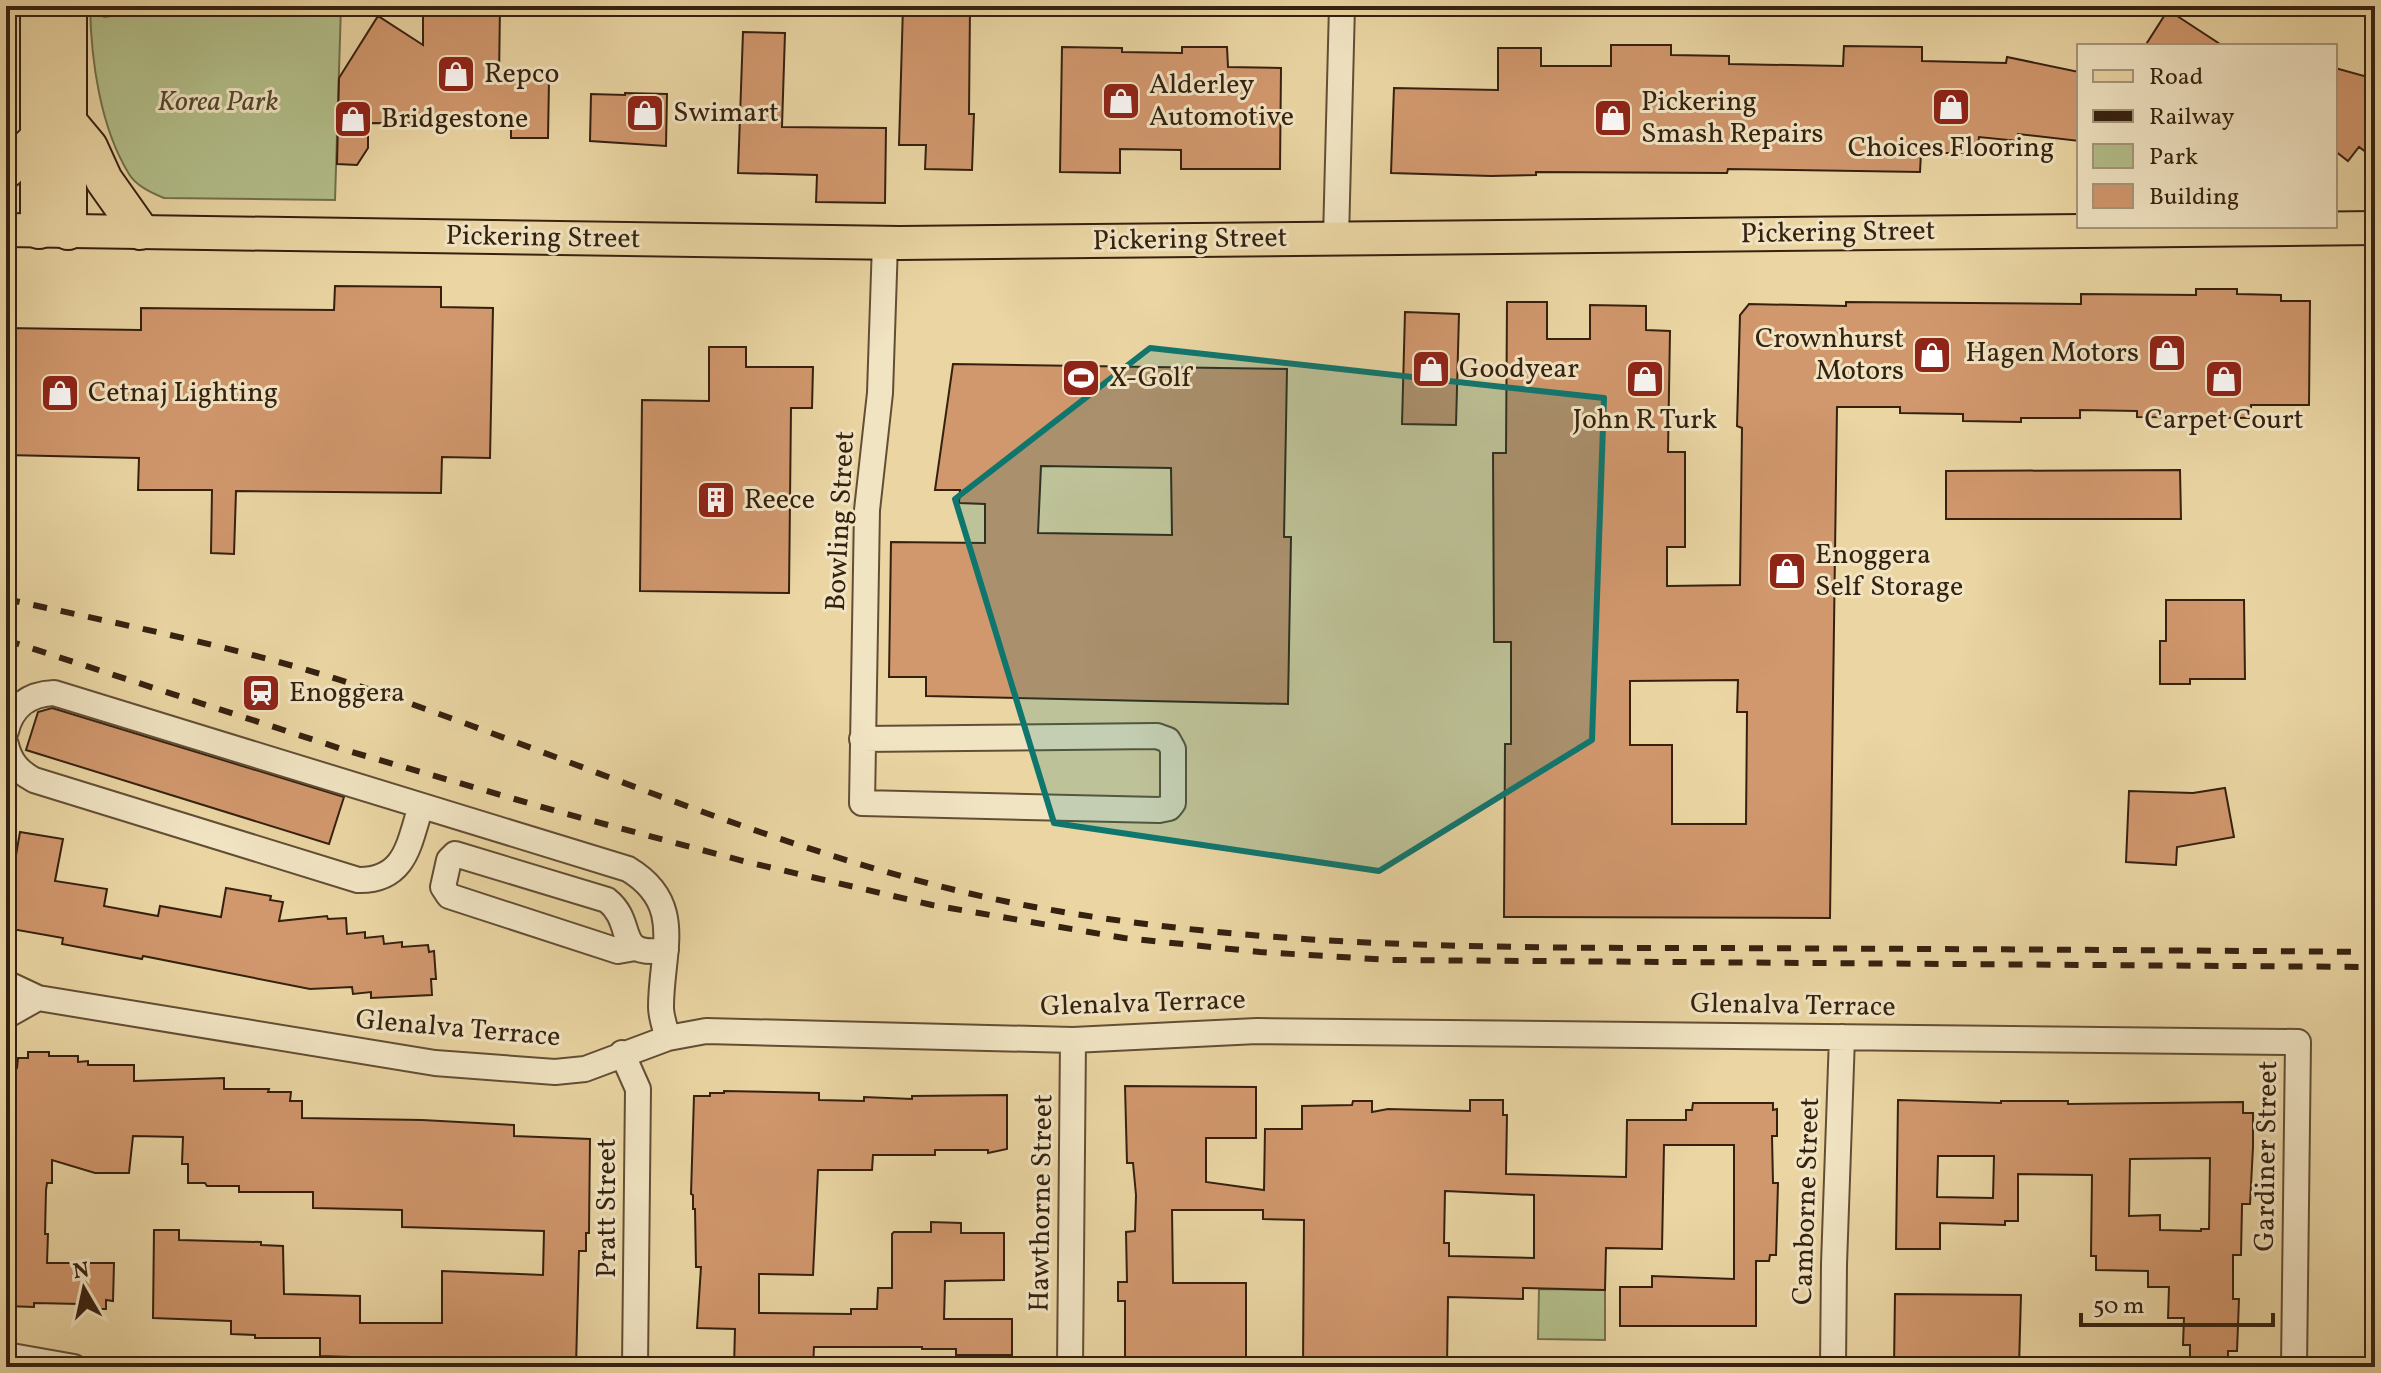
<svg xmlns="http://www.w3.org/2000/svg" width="2381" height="1373" viewBox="0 0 2381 1373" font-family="Vollkorn,serif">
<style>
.green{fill:#b2be89;stroke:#74704c;stroke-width:2}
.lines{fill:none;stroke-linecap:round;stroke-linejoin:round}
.stream{stroke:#717c6e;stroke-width:8}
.building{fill:#d1976d;stroke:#352110;stroke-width:2;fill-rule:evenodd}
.minor-casing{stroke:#624e35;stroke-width:28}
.major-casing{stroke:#352110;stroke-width:36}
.highway-casing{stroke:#352110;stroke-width:40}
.minor{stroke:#f1e4c3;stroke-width:24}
.major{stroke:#ead5a3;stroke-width:32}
.highway{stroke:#ead5a3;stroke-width:36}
.rail{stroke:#352110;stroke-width:6;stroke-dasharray:14 14;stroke-linecap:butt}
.marked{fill:#0f766e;fill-opacity:0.2;stroke:#0f766e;stroke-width:6;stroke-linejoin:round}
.labels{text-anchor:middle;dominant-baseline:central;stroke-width:6;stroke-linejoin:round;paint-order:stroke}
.poi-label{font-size:28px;fill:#352110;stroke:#f1e4c3;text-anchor:start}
.park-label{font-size:28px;font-style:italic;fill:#54482e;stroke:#f1e4c3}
.street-label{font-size:28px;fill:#352110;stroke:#f1e4c3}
</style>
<rect width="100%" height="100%" fill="#ead5a3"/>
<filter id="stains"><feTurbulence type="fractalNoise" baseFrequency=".0025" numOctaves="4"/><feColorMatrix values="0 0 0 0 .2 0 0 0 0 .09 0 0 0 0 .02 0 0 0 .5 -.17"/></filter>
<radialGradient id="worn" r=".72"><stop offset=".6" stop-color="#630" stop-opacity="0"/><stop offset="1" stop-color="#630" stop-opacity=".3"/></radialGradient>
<path class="green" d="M90,6H341L335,200L164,198C152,193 136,186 129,174C100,127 91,60 90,6Z
M1539,1289L1605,1290V1340L1538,1339Z"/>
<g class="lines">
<path class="stream" d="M105,14L146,6"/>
</g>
<path class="building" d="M423,6H500L499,79L549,80L548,138H511V124L368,123V148L357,165L337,164L339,78L378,16L423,45Z
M903,6H970L969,114H974L972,170L925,169L926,145H899Z
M2168,10L2223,46H2145Z
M743,32L785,33L782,127L886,128L885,203L816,202L817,175L738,173Z
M1611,45H1671V55L1729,56V64L1843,66L1844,46L1922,47V61L2006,63L2007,57L2079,72V141L2018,134V141L1979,137L1977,153H1921L1920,172L1728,169L1727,173L1536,172V175L1491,176L1391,173L1394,88L1498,90V48H1541V66H1611Z
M1062,47L1122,48V52L1182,53V47H1227L1228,67L1281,68L1280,169H1181V150L1120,149V173L1060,172Z
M2335,68L2375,79V159L2359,147L2348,161L2335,151Z
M625,93L667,94L666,146L590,141L591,94L625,95Z
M335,286L441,287V307L493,308L490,458L442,457L441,493L236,491L234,554L211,553L212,490H138L139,458L6,455V328L141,330V308L334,310Z
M2196,289H2237V294L2281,295V301H2310L2309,405H2251V418L2137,417V411L2080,410V418H2021V422L1963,421V414L1900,413V407H1837L1830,918L1504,917L1505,744H1511V642H1494L1493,453H1506L1507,302H1547V339H1590V305L1646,306V330L1670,331L1668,452H1685V547H1667V586L1740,585L1742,428L1737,426L1740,315L1749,304L1846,306V302L2081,304V294L2196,295ZM1738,680L1737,712H1747L1746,824H1672V745H1630V681Z
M1405,312L1459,314L1456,425L1402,424Z
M709,347H746V367H813L812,408H791L789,593L640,591L642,400L709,401Z
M953,364L1287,369L1284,537H1291L1288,704L926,696V677H889L891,542L985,543V504L959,503L960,490H935ZM1041,466L1171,468L1172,535L1038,533Z
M2180,470L2181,519H1946V471Z
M2166,600H2244L2245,679H2190V684H2160V641H2166Z
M52,708L344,797L329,844L26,750L38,712Z
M2225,788L2234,837L2177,847L2176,865L2126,862L2129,791L2193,793Z
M20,832L63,839L55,881L107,889L104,906L158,916L160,906L221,917L226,888L271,896L270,900L283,902L279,921L327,916L328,919L346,918L347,934L365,932V938L383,936L384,944L402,942V947L428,945L429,952L434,951L436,979H431L432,995L371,998V992L353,994L352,987L310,989L143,956L142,959L62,944L63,938L6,928V913Z
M28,1052H49V1056H78V1062L88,1061V1065H134V1081L224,1078V1089H269L268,1092H291L290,1101H302V1118L422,1120L514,1125V1136L590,1139L589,1233H586V1251H579L576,1367L382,1366V1358L320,1356V1338H255V1335L231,1334V1321L153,1318L154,1230H179V1240L261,1242V1245L283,1246L284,1294L360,1296V1323H442V1271L543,1275L544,1231L402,1227V1210L313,1208V1192H239V1186H207L205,1183H188V1164H182L183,1137L133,1136L129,1173H95L52,1160V1183H47L46,1190L45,1234H48L47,1263H114L113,1301L106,1300V1309H80V1304L34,1303V1307L6,1306V1071L17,1068L18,1058H28Z
M1125,1086L1256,1087V1138H1206V1182L1264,1190L1265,1129H1302V1106L1352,1105L1353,1101H1372V1112L1388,1109L1470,1111V1100H1503V1115H1507L1506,1174L1626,1177L1627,1120H1686V1110H1692L1693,1103H1773V1110L1777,1109V1136H1772L1773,1183H1778L1776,1255H1770L1769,1261H1756V1326H1620V1287H1652V1276L1734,1279V1145H1664L1662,1249L1606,1248L1605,1290L1523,1288V1299L1448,1297L1447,1367H1303L1304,1220L1263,1219V1210H1172L1173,1283H1246V1367H1125V1301H1118V1282H1127L1126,1232L1135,1231L1136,1195L1133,1163H1127ZM1445,1191L1534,1195V1258L1449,1256V1243H1444Z
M724,1091L819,1093V1100L864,1101V1097L912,1099V1096L1007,1095V1149L988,1153V1150H935V1155H873L872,1170H818L813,1275L759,1274V1313L851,1314V1309H877L878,1288H892V1234L894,1232H931V1222L961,1223V1233H1004V1280L945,1281L944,1319H1012V1355H956V1349H922V1347H814L813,1367H734L735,1329L697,1328L701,1267H696L695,1209H693V1195L691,1194L694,1096H710V1093H724Z
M1898,1100L2001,1103V1101H2068V1104L2243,1102V1113H2253V1147L2250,1204H2242V1206L2241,1255H2233V1299H2239L2237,1351H2228V1359L2190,1358V1345H2183L2184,1318H2168L2169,1287H2148V1271L2096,1270V1256H2091L2092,1175L2018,1174V1221H2005V1225L1940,1223V1249H1896ZM1938,1156H1994L1993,1198L1937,1197ZM2210,1158L2209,1229H2201V1231L2160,1230V1215L2129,1216L2130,1159Z
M1895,1294L2021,1295L2019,1367H1894Z"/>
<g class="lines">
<defs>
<path id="minor" d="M1336,238L1342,6
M6,731C12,706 29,694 54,693L628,869C686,904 661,951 661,1007C661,1017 665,1028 668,1038
M862,739L1157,736L1168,740L1173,749V803L1169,808L1159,810L862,803L867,510L880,393L885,243
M6,745C10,762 19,772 34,780L358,880C406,881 409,843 421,806
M635,948L618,951L449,896L443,887L449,860L455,854L607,900C637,924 612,958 666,950
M6,983L38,998L435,1063L555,1072L585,1069L668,1038L706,1031L1073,1040L1257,1031L2298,1042L2294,1367
M6,1016L38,998
M622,1053L638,1089L635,1367
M6,1355L74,1367
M1070,1367L1073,1040
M1833,1367L1834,1264L1842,1037"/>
<path id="major" d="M6,230L900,243L2375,228"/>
<path id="highway" d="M39,6V230
M69,123L89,147L104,180L140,231
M6,170L39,138
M68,231V6"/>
</defs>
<use href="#minor" class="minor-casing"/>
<use href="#major" class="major-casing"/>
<use href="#highway" class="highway-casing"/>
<use href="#minor" class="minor"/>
<use href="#major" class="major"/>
<use href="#highway" class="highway"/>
<path class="rail" d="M6,599C128,626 253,650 371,690C589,764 802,863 1029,906C1257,948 1488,948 1719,948C1938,949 2156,950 2375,952
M6,640L345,750L563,813L747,862L932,905L1124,938L1260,952L1391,960L2375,967"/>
</g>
<path class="marked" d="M1150,348L1604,398L1592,740L1379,871L1054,823L955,499Z"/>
<defs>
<symbol id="shop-square" viewBox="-11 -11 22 22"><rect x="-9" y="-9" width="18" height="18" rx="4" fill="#8f2418" stroke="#f1e4c3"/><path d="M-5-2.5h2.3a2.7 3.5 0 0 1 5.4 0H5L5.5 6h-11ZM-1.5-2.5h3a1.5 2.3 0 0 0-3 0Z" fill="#fff"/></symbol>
<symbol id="stadium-square" viewBox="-11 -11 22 22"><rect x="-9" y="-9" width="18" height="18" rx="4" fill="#8f2418" stroke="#f1e4c3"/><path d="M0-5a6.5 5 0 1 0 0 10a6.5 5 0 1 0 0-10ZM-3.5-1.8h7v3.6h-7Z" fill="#fff"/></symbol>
<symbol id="building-square" viewBox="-11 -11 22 22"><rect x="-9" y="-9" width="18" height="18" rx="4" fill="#8f2418" stroke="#f1e4c3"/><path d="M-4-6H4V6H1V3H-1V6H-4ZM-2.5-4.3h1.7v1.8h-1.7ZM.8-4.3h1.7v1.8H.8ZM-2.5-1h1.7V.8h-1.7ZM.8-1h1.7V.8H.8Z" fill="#fff"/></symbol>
<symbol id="station-square" viewBox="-11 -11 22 22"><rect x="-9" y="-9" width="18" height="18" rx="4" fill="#8f2418" stroke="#f1e4c3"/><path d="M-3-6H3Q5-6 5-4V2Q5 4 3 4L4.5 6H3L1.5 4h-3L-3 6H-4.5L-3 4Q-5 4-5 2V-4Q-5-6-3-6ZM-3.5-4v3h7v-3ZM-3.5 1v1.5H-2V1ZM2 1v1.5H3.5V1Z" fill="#fff"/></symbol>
</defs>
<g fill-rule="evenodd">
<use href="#shop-square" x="434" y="52" width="44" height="44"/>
<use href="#shop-square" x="1099" y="79" width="44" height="44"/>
<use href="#shop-square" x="1929" y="85" width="44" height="44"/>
<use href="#shop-square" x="623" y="91" width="44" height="44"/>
<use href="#shop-square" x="1591" y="96" width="44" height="44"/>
<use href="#shop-square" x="331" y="97" width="44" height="44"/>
<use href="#shop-square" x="2145" y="331" width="44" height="44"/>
<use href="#shop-square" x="1910" y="333" width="44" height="44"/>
<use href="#shop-square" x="1409" y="347" width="44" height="44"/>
<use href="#stadium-square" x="1059" y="356" width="44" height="44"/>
<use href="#shop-square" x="1623" y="357" width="44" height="44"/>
<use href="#shop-square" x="2202" y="357" width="44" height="44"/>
<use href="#shop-square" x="38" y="371" width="44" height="44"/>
<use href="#building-square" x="694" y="478" width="44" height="44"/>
<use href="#shop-square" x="1765" y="549" width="44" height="44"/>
<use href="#station-square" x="239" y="671" width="44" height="44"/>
</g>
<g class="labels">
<g class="poi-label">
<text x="484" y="74">Repco</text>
<text x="1149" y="85">Alderley<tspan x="1149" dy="32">Automotive</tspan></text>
<text x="1641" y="102">Pickering<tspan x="1641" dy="32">Smash Repairs</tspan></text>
<text x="673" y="113">Swimart</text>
<text x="381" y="119">Bridgestone</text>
<text x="1951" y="148" text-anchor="middle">Choices Flooring</text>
<text x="1904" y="339" text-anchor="end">Crownhurst<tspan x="1904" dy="32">Motors</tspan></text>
<text x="2139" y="353" text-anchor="end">Hagen Motors</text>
<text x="1459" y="369">Goodyear</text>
<text x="1109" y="378">X-Golf</text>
<text x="88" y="393">Cetnaj Lighting</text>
<text x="1645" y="420" text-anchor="middle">John R Turk</text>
<text x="2224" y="420" text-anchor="middle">Carpet Court</text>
<text x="744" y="500">Reece</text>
<text x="1815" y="555">Enoggera<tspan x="1815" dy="32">Self Storage</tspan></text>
<text x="289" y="693">Enoggera</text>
</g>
<g class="park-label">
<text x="218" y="102">Korea Park</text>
</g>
<g class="street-label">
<text transform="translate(1838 233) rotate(-1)">Pickering Street</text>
<text transform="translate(543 238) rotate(1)">Pickering Street</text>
<text transform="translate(1190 240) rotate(-1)">Pickering Street</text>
<text transform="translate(841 521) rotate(-87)">Bowling Street</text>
<text transform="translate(1143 1004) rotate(-2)">Glenalva Terrace</text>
<text transform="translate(1793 1006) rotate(1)">Glenalva Terrace</text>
<text transform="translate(458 1029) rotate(5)">Glenalva Terrace</text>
<text transform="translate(2267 1156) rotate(-89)">Gardiner Street</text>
<text transform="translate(1807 1201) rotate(-88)">Camborne Street</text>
<text transform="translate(1042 1203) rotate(-89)">Hawthorne Street</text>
<text transform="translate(607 1208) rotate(-90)">Pratt Street</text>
</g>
</g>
<rect width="2381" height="1373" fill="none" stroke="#ead5a3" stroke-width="32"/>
<rect x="8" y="8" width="2365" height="1357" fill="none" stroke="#352110" stroke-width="4"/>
<rect x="16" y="16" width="2349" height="1341" fill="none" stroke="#352110" stroke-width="2"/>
<rect x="2077" y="44" width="260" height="184" fill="#f1e4c3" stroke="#a6967b" stroke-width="2"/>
<rect x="2093" y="70" width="40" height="12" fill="#ead5a3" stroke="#a6967b" stroke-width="2"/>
<text x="2149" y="84" font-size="24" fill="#352110">Road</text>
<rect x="2093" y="110" width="40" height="12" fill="#352110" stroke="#a6967b" stroke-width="2"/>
<text x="2149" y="124" font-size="24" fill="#352110">Railway</text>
<rect x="2093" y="144" width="40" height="24" fill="#b2be89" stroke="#a6967b" stroke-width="2"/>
<text x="2149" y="164" font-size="24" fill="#352110">Park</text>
<rect x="2093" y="184" width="40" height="24" fill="#d1976d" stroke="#a6967b" stroke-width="2"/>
<text x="2149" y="204" font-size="24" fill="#352110">Building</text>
<g transform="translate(84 1289) rotate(351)" stroke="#f1e4c3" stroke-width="6" paint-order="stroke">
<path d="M0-6L14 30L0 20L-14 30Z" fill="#352110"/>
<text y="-12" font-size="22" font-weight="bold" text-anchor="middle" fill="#352110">N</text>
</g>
<path d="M2081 1313v12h192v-12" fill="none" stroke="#352110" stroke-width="4"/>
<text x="2093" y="1313" font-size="24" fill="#352110" stroke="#f1e4c3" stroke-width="6" paint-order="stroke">50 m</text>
<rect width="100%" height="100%" filter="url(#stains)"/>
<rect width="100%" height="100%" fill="url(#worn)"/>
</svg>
